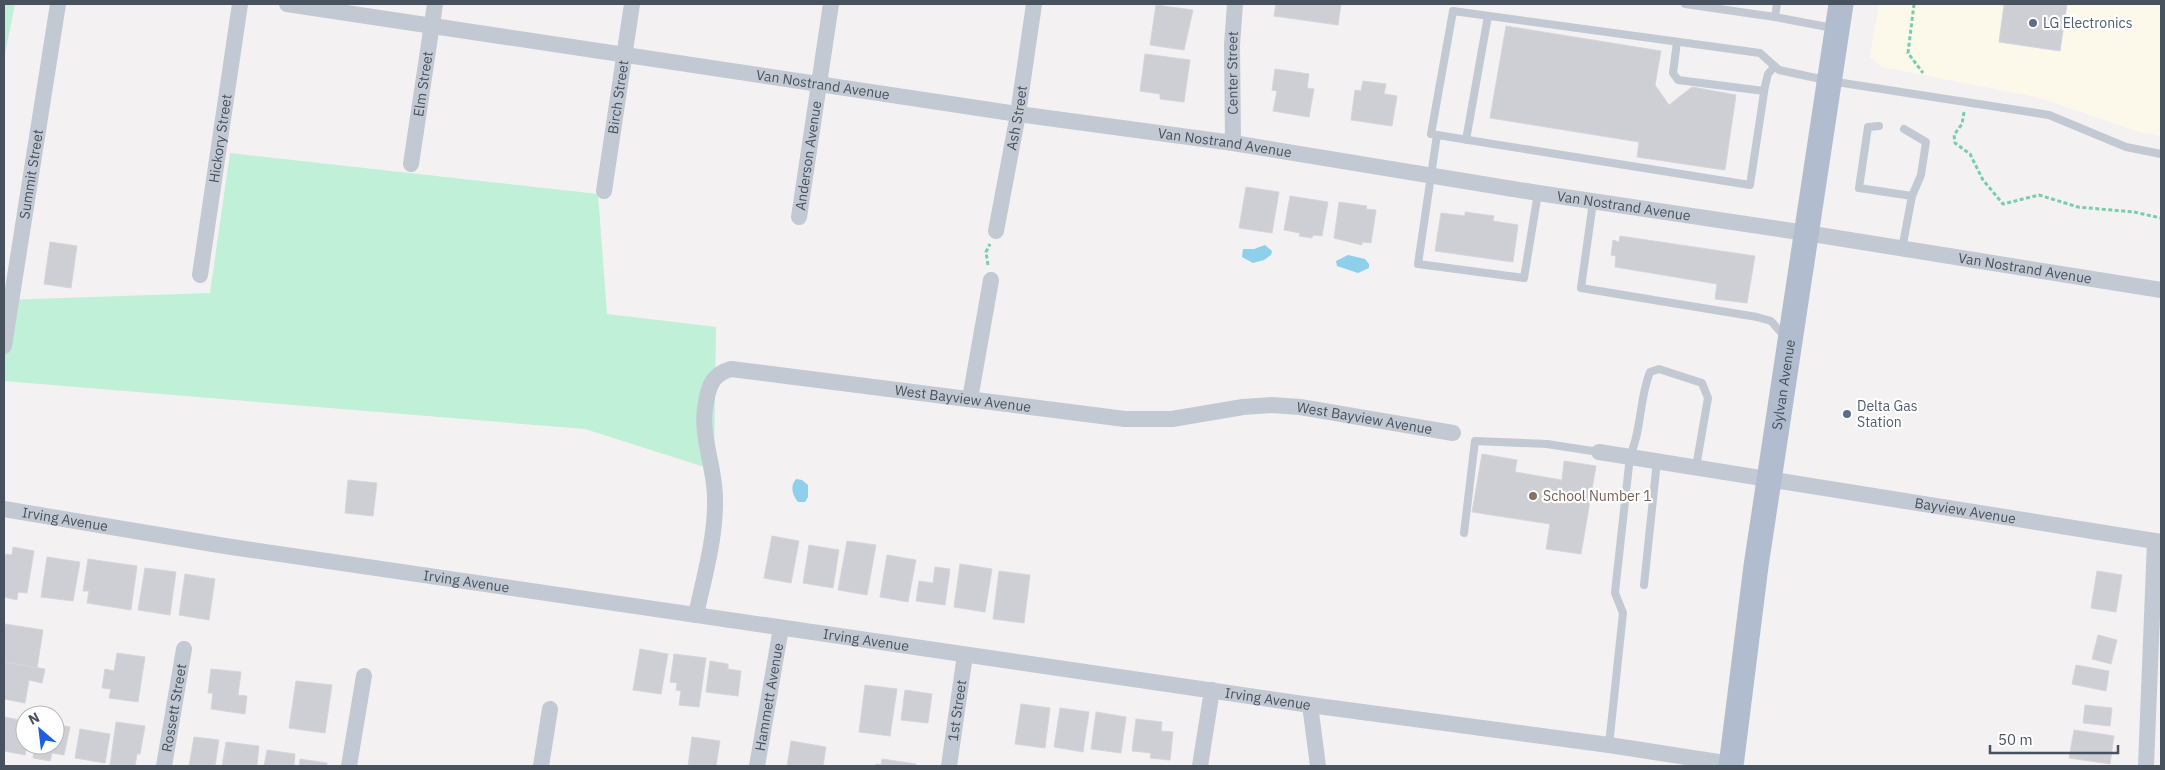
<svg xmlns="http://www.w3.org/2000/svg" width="2165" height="770" viewBox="0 0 2165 770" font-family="'IBM Plex Sans',sans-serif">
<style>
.commercial{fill:#fcf9eb}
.green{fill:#c0f0d7}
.water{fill:#8ecfec}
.building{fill:#cdcfd5;stroke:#d5d6dc}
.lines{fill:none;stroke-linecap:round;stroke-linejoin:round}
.path{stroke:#78ceac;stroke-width:3;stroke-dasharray:4 2.5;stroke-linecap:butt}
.lane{stroke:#c2c9d2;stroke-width:8}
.street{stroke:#c2c9d2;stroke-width:16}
.primary{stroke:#b1bdcf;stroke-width:25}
.service-dot{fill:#5c6f8a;stroke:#fff;stroke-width:2}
.education-dot{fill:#8d6e63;stroke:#fff;stroke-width:2}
.labels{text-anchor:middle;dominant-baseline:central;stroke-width:4.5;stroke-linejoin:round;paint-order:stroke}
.service-label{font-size:14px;fill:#4e5e75;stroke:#fff;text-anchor:start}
.street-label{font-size:14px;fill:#48525e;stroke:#fff}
.education-label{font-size:14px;fill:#785e54;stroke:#fff;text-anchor:start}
</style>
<rect width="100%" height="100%" fill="#f3f1f1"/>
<path class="commercial" d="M1879,4H2161V136L2139,132L2040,98L1882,67L1870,57Z"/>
<path class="green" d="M4,4H15L4,59Z
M230,153L598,194L607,314L716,327L714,470L585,429L4,381V300L210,293Z"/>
<path class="water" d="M1265,245L1272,251L1271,255L1264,260L1253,263L1242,257L1243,249H1254Z
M1348,255L1365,259L1369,264V268L1358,273L1337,266L1336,261Z
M796,479L802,480L808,485V497L805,502H798C792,495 790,486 796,479Z"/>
<path class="building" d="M1276,4H1341L1338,25L1274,16Z
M1995,4H2067L2060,51L1999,42L2004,5Z
M1156,5L1193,10L1184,50L1150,45Z
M1506,26L1661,51L1655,85L1669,105L1692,87L1736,95L1725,170L1637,157L1639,142L1490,118Z
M1145,54L1190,60L1184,102L1160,99V94L1140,91Z
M1275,69L1309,74L1307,88L1314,89L1309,117L1273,111L1277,91L1272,90Z
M1363,81L1386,84L1384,94L1397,96L1392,126L1351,120L1355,90L1361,91Z
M1246,187L1279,192L1272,233L1239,228Z
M1290,196L1328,202L1322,236L1313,235L1312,238L1299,236L1300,233L1284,230Z
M1339,202L1367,206L1366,209L1376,210L1371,243L1362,242V245L1334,238Z
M1465,212L1494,216L1493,221L1518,225L1513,262L1435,251L1441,213L1465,216Z
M1620,236L1755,256L1747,303L1715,299L1717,284L1615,267L1616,256L1611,255L1613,240L1619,242Z
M50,242L77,246L71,288L44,284Z
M1482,454L1517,460L1515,472L1562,480L1564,461L1596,466L1581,554L1546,549L1550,524L1472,512Z
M348,480L377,483L373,516L345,513Z
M772,536L799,541L791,583L764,578Z
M847,541L876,545L867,595L838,590Z
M809,545L839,550L833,588L803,583Z
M13,547L34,551L27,593L18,592L17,600L4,597V561L6,554L12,555Z
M887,555L916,560L908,602L880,597Z
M47,557L80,562L73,601L41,597Z
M88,559L137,566L131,610L87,603L89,591H83Z
M960,564L992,569L985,612L954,607Z
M935,567L950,569L945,605L916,601L919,581L933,583Z
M145,568L176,572L170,615L138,610Z
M999,571L1030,575L1024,623L993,619Z
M2097,571L2122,575L2116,612L2091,608Z
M185,574L215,579L209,620L179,615Z
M5,624L43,630L37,668L4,662Z
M2098,635L2117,640L2111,664L2092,659Z
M640,649L668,654L661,694L633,690Z
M117,653L145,657L138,702L109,698L111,689L102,688L105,669L114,671Z
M674,654L706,658L699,707L679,705L681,691L676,690L677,683L670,682Z
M710,661L728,664V669L741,671L738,696L706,692Z
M4,662L45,669L42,683L29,680L25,703L4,699Z
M2076,665L2109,671L2106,691L2072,684Z
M211,669L241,672L238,695L247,696L245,714L211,709L213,693H208Z
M296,681L332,685L325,733L289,728Z
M865,685L897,689L890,736L859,732Z
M905,690L932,694L928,723L901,720Z
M1021,704L1050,708L1045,748L1015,744Z
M2085,705L2112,708L2110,726L2083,723Z
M1060,708L1089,712L1083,752L1054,747Z
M1096,712L1126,717L1121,753L1091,749Z
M4,717L25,721V745H27L25,755L4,751Z
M1136,719L1162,722L1161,731L1173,732L1170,760L1150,758L1151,753L1132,751Z
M116,722L145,726L140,754H137L135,766L110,765Z
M55,724L70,727L64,755L52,753L50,761L33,758L35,745H55Z
M80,729L110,734L105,763L75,758Z
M2074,730L2114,736L2110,764L2069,758Z
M194,737L219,740L215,766H189Z
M692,737L720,741L716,766H688Z
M791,741L826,747L823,766H787Z
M226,742L259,746L257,766H222Z
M267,750L295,754L294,766H264Z
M300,759L327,763V766H299Z
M882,759L916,764V766H876V764L881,765Z"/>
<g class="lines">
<path class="path" d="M1914,4L1908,53L1923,73
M1964,112L1962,124L1954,135L1955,143L1970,154L1983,180L2003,204L2039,195L2078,207L2134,212L2161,218
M988,265L986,252L990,244"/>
<path class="lane" d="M1685,4L1775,17
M1777,4L1775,17L1833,28
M1677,42L1673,73L1678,80L1764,91
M1774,67L1768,74L1765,86L1750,185L1431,134L1453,11L1760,53L1779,70L1830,81L2049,115L2126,147L2161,154
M1879,126L1868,127L1859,188L1912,196
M1437,135L1418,264L1524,278L1538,193
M1466,140L1488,16
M1593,202L1581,288L1757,317L1771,321L1784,336
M1902,249L1912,196L1921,175L1926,142L1904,129
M1464,533L1475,441L1547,444L1599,452
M1644,585L1657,461
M1609,745L1623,613L1615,593L1616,583L1630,456C1642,429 1639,399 1650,372L1659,369L1702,383L1708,398L1696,467"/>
<g class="street">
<path id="s1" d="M287,4L1018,114L1233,143L1538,193L1806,233L2161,290"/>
<path id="s2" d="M1233,143L1232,45L1235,4"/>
<path id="s3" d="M411,164L435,4"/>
<path id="s4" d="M604,191L632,4"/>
<path id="s5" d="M799,217L831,4"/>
<path id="s6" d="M996,231L1018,114L1034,4"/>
<path id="s7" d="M200,275L240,4"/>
<path id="s8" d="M4,346L58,4"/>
<path d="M970,399L991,280"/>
<path id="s9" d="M1599,452L2161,542"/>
<path id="s10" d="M4,509L225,546L1310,705L1609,745L1731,764"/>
<path id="s11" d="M696,615C704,577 716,537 715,498C715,466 699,434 706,402C709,385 713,374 731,369L1125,419H1172L1243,407L1272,405L1300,407L1453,433"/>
<path d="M1310,705L1318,766"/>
<path id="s12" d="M164,766L184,649"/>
<path d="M349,766L364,676"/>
<path d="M541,766L550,709"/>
<path id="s13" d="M757,766L781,628"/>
<path id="s14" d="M949,766L965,655"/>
<path d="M1200,766L1212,690"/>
<path d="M2146,766L2155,541"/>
</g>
<path class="primary" id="s15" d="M1731,766L1756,566L1841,4"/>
</g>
<g class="service-dot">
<circle cx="2033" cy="23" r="5"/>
<circle cx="1847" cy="414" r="5"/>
</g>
<circle class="education-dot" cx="1533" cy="496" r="5"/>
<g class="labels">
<g class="service-label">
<text x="2043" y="23">LG Electronics</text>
<text x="1857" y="406">Delta Gas<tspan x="1857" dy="16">Station</tspan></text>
</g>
<g class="street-label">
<text stroke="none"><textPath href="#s2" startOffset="70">Center Street</textPath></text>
<text stroke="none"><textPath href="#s3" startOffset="81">Elm Street</textPath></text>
<text stroke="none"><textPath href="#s1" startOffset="542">Van Nostrand Avenue</textPath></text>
<text stroke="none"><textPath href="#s4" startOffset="95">Birch Street</textPath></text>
<text stroke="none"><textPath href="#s6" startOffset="115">Ash Street</textPath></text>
<text stroke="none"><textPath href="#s7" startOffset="138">Hickory Street</textPath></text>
<text stroke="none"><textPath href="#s1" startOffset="948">Van Nostrand Avenue</textPath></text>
<text stroke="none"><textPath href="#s5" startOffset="62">Anderson Avenue</textPath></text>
<text stroke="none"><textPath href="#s8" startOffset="174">Summit Street</textPath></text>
<text stroke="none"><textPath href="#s1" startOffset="1352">Van Nostrand Avenue</textPath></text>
<text stroke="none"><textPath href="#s1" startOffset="1758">Van Nostrand Avenue</textPath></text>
<text stroke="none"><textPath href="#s15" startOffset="385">Sylvan Avenue</textPath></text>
<text stroke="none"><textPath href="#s11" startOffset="494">West Bayview Avenue</textPath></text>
<text stroke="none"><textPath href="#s11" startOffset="899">West Bayview Avenue</textPath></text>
<text stroke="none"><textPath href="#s9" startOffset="371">Bayview Avenue</textPath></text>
<text stroke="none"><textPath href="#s10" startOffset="62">Irving Avenue</textPath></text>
<text stroke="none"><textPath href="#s10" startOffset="468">Irving Avenue</textPath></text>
<text stroke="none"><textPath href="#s10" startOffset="872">Irving Avenue</textPath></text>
<text stroke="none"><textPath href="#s13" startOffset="70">Hammett Avenue</textPath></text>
<text stroke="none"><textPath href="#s10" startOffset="1278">Irving Avenue</textPath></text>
<text stroke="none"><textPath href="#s12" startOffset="59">Rossett Street</textPath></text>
<text stroke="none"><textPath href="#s14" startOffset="56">1st Street</textPath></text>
</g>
<g class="education-label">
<text x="1543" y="496">School Number 1</text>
</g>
</g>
<rect width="2165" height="770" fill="none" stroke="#48525e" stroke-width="10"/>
<g transform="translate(40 730) rotate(332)"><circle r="24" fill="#ffffff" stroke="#b6babf"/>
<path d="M0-4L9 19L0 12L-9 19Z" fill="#1a5fe4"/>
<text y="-8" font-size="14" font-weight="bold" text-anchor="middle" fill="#48525e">N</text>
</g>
<path d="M1990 745v8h128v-8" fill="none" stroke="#48525e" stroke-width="2.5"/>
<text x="1998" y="745" font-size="15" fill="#48525e" stroke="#ffffff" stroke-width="4" paint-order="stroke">50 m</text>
</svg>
